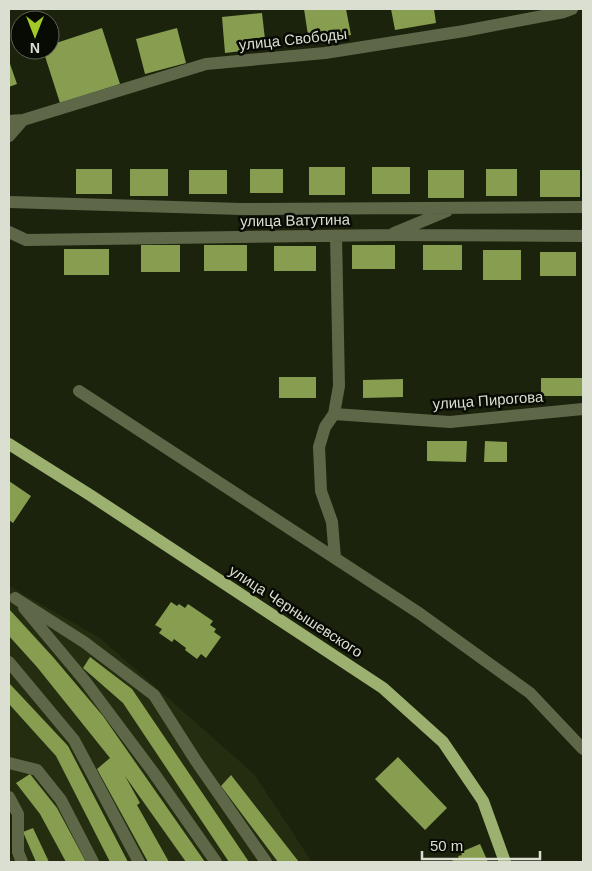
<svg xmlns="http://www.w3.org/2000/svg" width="592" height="871" viewBox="0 0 592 871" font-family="Helvetica,sans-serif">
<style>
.built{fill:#242d10}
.building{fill:#879e51}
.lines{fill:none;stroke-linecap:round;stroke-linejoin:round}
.minor{stroke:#5e6849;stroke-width:12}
.major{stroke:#9cb170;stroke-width:12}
.labels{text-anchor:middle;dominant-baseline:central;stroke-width:5;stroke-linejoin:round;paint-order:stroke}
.street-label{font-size:15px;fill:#dadfd1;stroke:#080b04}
</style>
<rect width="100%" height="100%" fill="#1c230d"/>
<path class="built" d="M9,586L100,638L254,774L312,862H9V859L24,843L9,792Z"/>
<path class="building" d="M304,9H346L351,35L309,42Z
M391,9H434L436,23L395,30Z
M262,13L266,48L225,53L222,17Z
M102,28L120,84L60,103L43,50H50V45Z
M177,28L186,63L145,74L136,39Z
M9,61L17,84L9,87Z
M309,167H345V195H309Z
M372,167H410V194H372Z
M76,169H112V194H76Z
M130,169H168V196H130Z
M250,169H283V193H250Z
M486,169H517V196H486Z
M189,170H227V194H189Z
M428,170H464V198H428Z
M540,170H580V197H540Z
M141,245H180V272H141Z
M204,245H247V271H204Z
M352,245H395V269H352Z
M423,245H462V270H423Z
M274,246H316V271H274Z
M64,249H109V275H64Z
M483,250H521V280H483Z
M540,252H576V276H540Z
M279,377H316V398H279Z
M541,378H582V396H541Z
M403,379V397L363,398V380Z
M427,441H467L466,462L427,461Z
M485,441L507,442V462H484Z
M9,481L31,496L13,523L9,520Z
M171,602L177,606L179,604L185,608L188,604L213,621L210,625L216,629L214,632L221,637L206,658L201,654L197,659L185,650L186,648L174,639L172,642L159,633L162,629L155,625Z
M9,609L53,657L103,716L205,862H186L125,776L140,803L137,805L169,862H148L97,769L110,758L37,667L9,636Z
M90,657L132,689L249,862H229L123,703L83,668Z
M9,683L68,746L128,862H110L56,756L9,704Z
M398,757L447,808L425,830L375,779Z
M30,774L57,808L86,862H66L40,814L16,783Z
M231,775L299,862H278L221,786Z
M33,828L49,862H36L23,832Z
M480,844L488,862H449L459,858L458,856L462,855L461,852Z"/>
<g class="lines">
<path class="minor" d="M9,121L23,120L206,64L325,53L464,31L564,12L572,9
M9,136L23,120
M9,202L241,209L583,207
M9,232L26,240L390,235L583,236
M394,233L447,211
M79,391L419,613L530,693L583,749
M334,414L450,422L583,409
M335,558L332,522L321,491L319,447L325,427L334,414L339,386L336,236
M15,598L84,642L154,695L196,761L266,862
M24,608L85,681L153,772L216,862
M9,662L74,740L139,862
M9,763L37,770L61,800L93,862
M9,797L18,814V852L22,862"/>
<path class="major" d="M9,444L90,495L383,688L443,742L483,801L505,862"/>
</g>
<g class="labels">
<g class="street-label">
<text transform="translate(293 39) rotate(-6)">улица Свободы</text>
<text transform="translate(295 220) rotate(-1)">улица Ватутина</text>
<text transform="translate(488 400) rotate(-4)">улица Пирогова</text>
<text transform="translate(296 611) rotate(33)">улица Чернышевского</text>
</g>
</g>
<rect width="592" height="871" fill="none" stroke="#dadfd1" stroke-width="20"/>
<g transform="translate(35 35) rotate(180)"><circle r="24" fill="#080b04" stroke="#5c6056"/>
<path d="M0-4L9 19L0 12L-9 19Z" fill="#a2c928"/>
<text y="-8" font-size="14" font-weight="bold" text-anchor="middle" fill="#dadfd1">N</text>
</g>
<path d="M422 851v8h118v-8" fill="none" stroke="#dadfd1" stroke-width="2.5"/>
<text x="430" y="851" font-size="15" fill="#dadfd1" stroke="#080b04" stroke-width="4" paint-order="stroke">50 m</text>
</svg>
